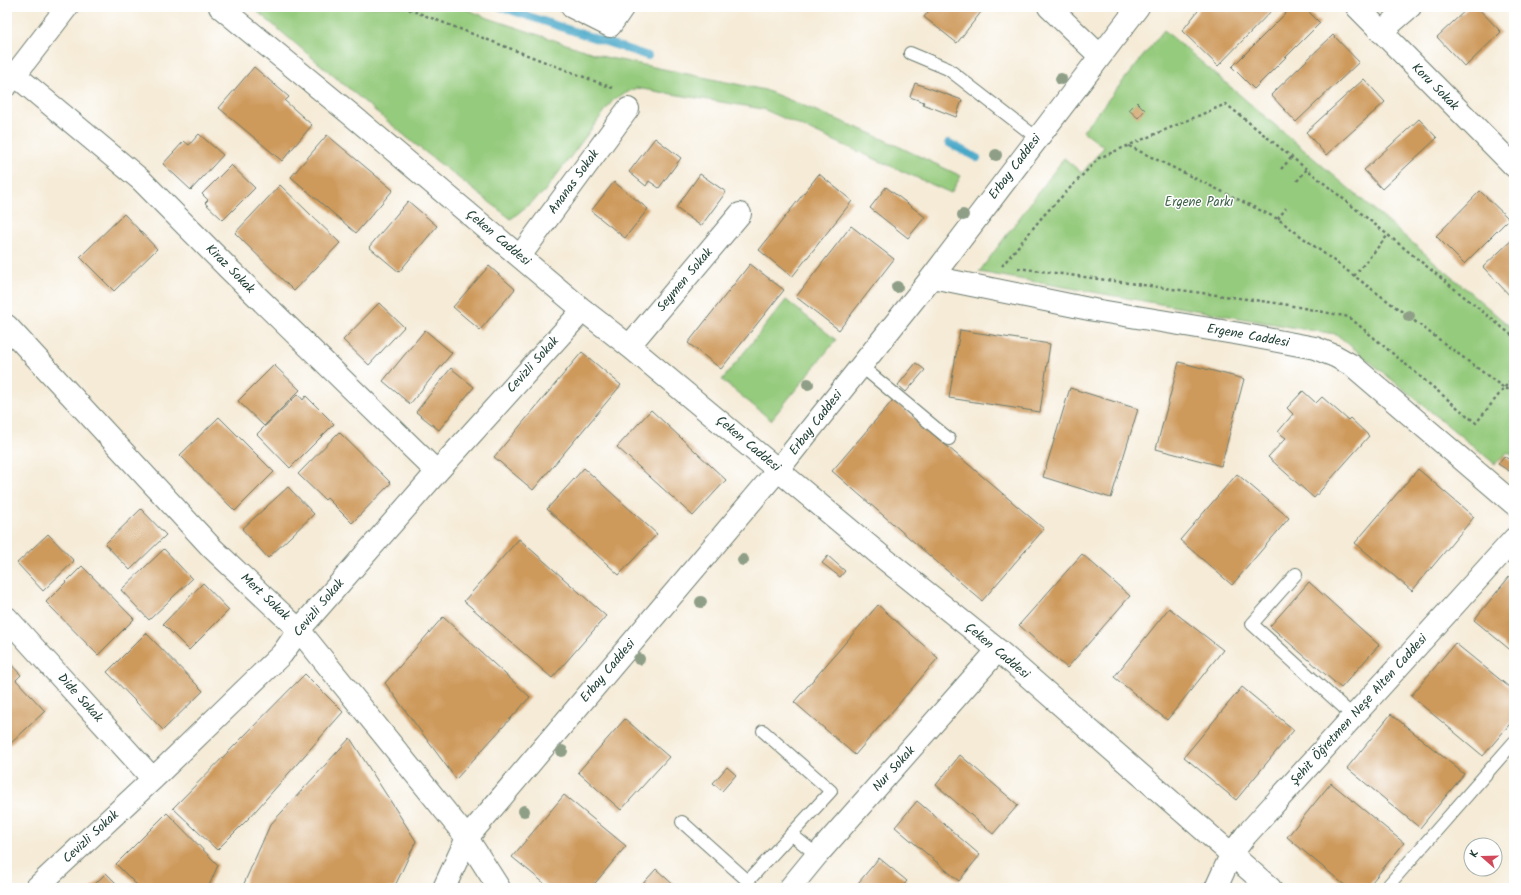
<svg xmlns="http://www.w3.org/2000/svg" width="1521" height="895" viewBox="0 0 1521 895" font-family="Kalam,sans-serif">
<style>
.green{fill:#95cb7d;stroke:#5a8458}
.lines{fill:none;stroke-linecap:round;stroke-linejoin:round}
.stream{stroke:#49a8c8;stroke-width:8}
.building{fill:#ce9a5b}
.service-casing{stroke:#6a7a6d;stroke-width:14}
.minor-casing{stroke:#6a7a6d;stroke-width:24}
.tertiary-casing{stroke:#6a7a6d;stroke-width:24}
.path{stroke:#6a7a6d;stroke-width:2.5;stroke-dasharray:3 3;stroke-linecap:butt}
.service{stroke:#fff;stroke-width:12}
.minor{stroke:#fff;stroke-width:22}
.tertiary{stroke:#fff;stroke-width:22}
.tree{fill:#8f9f87}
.labels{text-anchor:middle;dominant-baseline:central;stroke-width:3;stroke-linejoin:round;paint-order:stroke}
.street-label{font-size:13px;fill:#1f3d34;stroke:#fff}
.park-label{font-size:13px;fill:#3c6046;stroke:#fff}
</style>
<rect width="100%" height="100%" fill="#fff"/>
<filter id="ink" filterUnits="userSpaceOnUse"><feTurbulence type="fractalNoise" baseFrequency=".025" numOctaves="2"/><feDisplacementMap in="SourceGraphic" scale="8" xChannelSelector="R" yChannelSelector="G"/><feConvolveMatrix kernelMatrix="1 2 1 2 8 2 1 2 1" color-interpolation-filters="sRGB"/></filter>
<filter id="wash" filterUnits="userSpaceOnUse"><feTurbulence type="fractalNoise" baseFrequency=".012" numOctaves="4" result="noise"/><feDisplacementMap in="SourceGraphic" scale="16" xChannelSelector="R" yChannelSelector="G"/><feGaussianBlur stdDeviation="0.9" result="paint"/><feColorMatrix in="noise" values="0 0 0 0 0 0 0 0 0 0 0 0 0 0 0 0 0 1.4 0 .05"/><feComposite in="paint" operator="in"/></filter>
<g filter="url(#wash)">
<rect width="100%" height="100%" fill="#f5ebd7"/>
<path class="green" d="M252,7H461L488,18L605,57L765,90L868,132L961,176L951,193L763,109L636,88L614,99L544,192L511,219L411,141Z
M1164,30L1514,330V457L1508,452L1495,464L1336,334L1302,329L979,272L1064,158L1082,173L1104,147L1083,131Z
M786,300L836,340L771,420L722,380Z"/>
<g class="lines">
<path class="stream" d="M501,7L648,56
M949,143L977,158"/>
</g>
<g id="blocks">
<path class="building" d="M932,7H985L957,43L924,17Z
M1201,7H1275L1218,66L1182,31Z
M1292,7H1304L1320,23L1254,89L1232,67Z
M1469,7H1477L1501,32L1465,67L1437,37Z
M7,10L12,12L7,23Z
M1333,35L1359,62L1296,122L1271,95Z
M254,67L289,97L285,101L312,125L282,161L219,108Z
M1364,79L1385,102L1326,155L1306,132Z
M915,83L962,100L956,117L923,104L924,102L910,97Z
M1137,102L1145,110L1138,118L1129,110Z
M1419,119L1437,138L1382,189L1364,170Z
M199,134L223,155L191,190L163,164L184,141L189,145Z
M327,135L393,190L356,233L291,177Z
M655,138L681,158L659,188L649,181L646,186L629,172Z
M231,165L255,188L223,220L205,203L208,200L202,194Z
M700,174L726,192L701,226L676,208Z
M819,174L852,201L792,277L759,250Z
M614,182L648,209L625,238L591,211Z
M280,185L340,243L294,291L235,233Z
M886,187L925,217L908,238L870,208Z
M1480,191L1509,219L1464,264L1436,236Z
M408,201L437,226L399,272L369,247Z
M124,214L157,249L114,291L80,257Z
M851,226L894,259L839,330L796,297Z
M1514,238V296L1512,298L1483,267Z
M750,264L784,290L721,369L688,343Z
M489,266L515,289L480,330L453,307Z
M379,303L404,327L369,365L343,340Z
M425,330L452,353L410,404L383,381Z
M960,330L1050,344L1040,412L949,398Z
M582,352L621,385L533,490L494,457Z
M1179,362L1244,379L1221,466L1156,449Z
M916,363L925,370L906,392L898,385Z
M274,365L300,390L264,426L238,401Z
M451,368L474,387L439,430L416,412Z
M1070,388L1138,409L1111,498L1043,477Z
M1303,391L1316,403L1322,397L1348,420L1350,418L1369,436L1314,498L1268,457L1286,438L1278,432L1293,414L1287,408Z
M298,394L303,400L306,396L334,424L290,468L257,434Z
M893,400L1044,529L982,601L832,471Z
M651,410L726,480L693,516L617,447Z
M219,417L274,472L235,511L180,455Z
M339,432L391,483L352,523L327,498L325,500L298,474Z
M1504,456L1514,463V474L1498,464Z
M584,468L657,534L619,575L547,509Z
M1418,469L1474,517L1412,591L1355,543Z
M1237,474L1289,518L1232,585L1180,540Z
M288,487L314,514L268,558L242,529Z
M141,509L166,535L130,570L105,544Z
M48,534L74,561L43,591L17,563Z
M519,539L606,616L552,678L464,601Z
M164,549L192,579L149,620L121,590Z
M1082,554L1130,596L1067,668L1019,625Z
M828,556L845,571L840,577L822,563Z
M82,566L134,619L98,655L46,602Z
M1514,571V653L1474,620Z
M1309,582L1379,645L1341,688L1270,626Z
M203,583L229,610L189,650L163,624Z
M878,605L938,658L855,755L794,702Z
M1169,608L1223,650L1167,720L1114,677Z
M443,617L530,697L456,779L385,683Z
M146,633L203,691L163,730L107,672Z
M1455,643L1514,691V719L1483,756L1411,696Z
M7,660L21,675L16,680L45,711L8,746Z
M305,674L343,712L250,817L217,850L173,808Z
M1242,687L1294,730L1236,800L1184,757Z
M1391,714L1464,774L1420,828L1347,768Z
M625,719L669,757L621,810L578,772Z
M350,738L416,841L394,888H242L270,825Z
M960,755L1018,805L993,834L936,785Z
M727,767L736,775L722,791L713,783Z
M1331,783L1404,843L1367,888H1348L1287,837Z
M564,795L626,846L591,888H550L512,857Z
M917,801L980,855L959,881L895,827Z
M167,813L218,865L208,888H140L116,864Z
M879,858L907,881L901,888H854Z
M656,869L677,888H639Z
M106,873L121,888H91Z"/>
</g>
</g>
<g filter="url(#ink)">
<use href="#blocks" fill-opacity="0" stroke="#6a7a6d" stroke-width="1"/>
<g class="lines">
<defs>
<path id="service" d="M910,53L948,69L1037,138
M861,366L949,439
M1296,574L1252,624L1353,716
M682,822L748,881L831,791L763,731
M791,834L817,855
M1386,888L1514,742"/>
<path id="minor" d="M572,7L610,26L623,7
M1049,7L1100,56
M1357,7L1514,166
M1381,32L1410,7
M15,75L141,180L229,269L437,472
M520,256L628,109
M7,326L212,548L299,630L467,838L499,888
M629,346L740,214
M7,618L153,779
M36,888L153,779L282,654L299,630L437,472L583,310
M790,888L817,855L998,650"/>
<path id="tertiary" d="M220,7L354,117L583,310L629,346L886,560L998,650L1270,888
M7,85L67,7
M932,277L1094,310L1240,334L1315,348L1335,356L1353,366L1514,504
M444,888L467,838L778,470L932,277L1138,7
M1216,888L1231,855L1246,835L1514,539"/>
</defs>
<use href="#service" class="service-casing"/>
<use href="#minor" class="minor-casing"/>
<use href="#tertiary" class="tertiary-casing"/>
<path class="path" d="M403,7L615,89
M1129,146L1278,219L1504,388L1514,391
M1281,169L1292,157
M1297,181L1307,169
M1278,219L1286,208
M1002,266L1043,216L1099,158L1226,104L1514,337
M1018,268L1283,304L1349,317L1476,423L1514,376
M1354,276L1388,235"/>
<use href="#service" class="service"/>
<use href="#minor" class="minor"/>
<use href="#tertiary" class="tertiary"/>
</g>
<g class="tree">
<circle cx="1061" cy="79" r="6"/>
<circle cx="996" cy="155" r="6"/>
<circle cx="963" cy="215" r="6"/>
<circle cx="897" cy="287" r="6"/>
<circle cx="1409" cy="316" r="6"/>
<circle cx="808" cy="384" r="6"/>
<circle cx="743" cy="560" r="6"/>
<circle cx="701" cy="602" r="6"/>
<circle cx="639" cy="659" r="6"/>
<circle cx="562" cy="751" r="6"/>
<circle cx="524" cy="811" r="6"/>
</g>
</g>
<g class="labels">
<g class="street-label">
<text transform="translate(1435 87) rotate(45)">Koru Sokak</text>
<text transform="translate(1015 167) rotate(-53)">Erbay Caddesi</text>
<text transform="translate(574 182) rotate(-54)">Ananas Sokak</text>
<text transform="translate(498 238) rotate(40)">Çeken Caddesi</text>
<text transform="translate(230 269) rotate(45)">Kiraz Sokak</text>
<text transform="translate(685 280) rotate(-50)">Seymen Sokak</text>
<text transform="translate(1248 336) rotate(10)">Ergene Caddesi</text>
<text transform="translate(533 365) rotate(-48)">Cevizli Sokak</text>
<text transform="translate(816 423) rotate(-52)">Erbay Caddesi</text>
<text transform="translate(748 444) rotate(40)">Çeken Caddesi</text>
<text transform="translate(265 597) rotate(43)">Mert Sokak</text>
<text transform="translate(319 608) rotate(-50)">Cevizli Sokak</text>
<text transform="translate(997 651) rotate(40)">Çeken Caddesi</text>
<text transform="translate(608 671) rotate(-50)">Erbay Caddesi</text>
<text transform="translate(80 698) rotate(48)">Dide Sokak</text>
<text transform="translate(1359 710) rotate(-48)">Şehit Öğretmen Neşe Alten Caddesi</text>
<text transform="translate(894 769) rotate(-48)">Nur Sokak</text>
<text transform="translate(91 837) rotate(-43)">Cevizli Sokak</text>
</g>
<g class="park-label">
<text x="1199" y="202">Ergene Parkı</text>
</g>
</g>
<rect width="1521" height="895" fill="none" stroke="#fff" stroke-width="24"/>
<g transform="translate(1483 857) rotate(290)"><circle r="19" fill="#ffffff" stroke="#a5b1ae"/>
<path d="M0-3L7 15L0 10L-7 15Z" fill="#d1495b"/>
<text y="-6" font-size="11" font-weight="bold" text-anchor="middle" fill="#1f3d34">K</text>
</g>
</svg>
